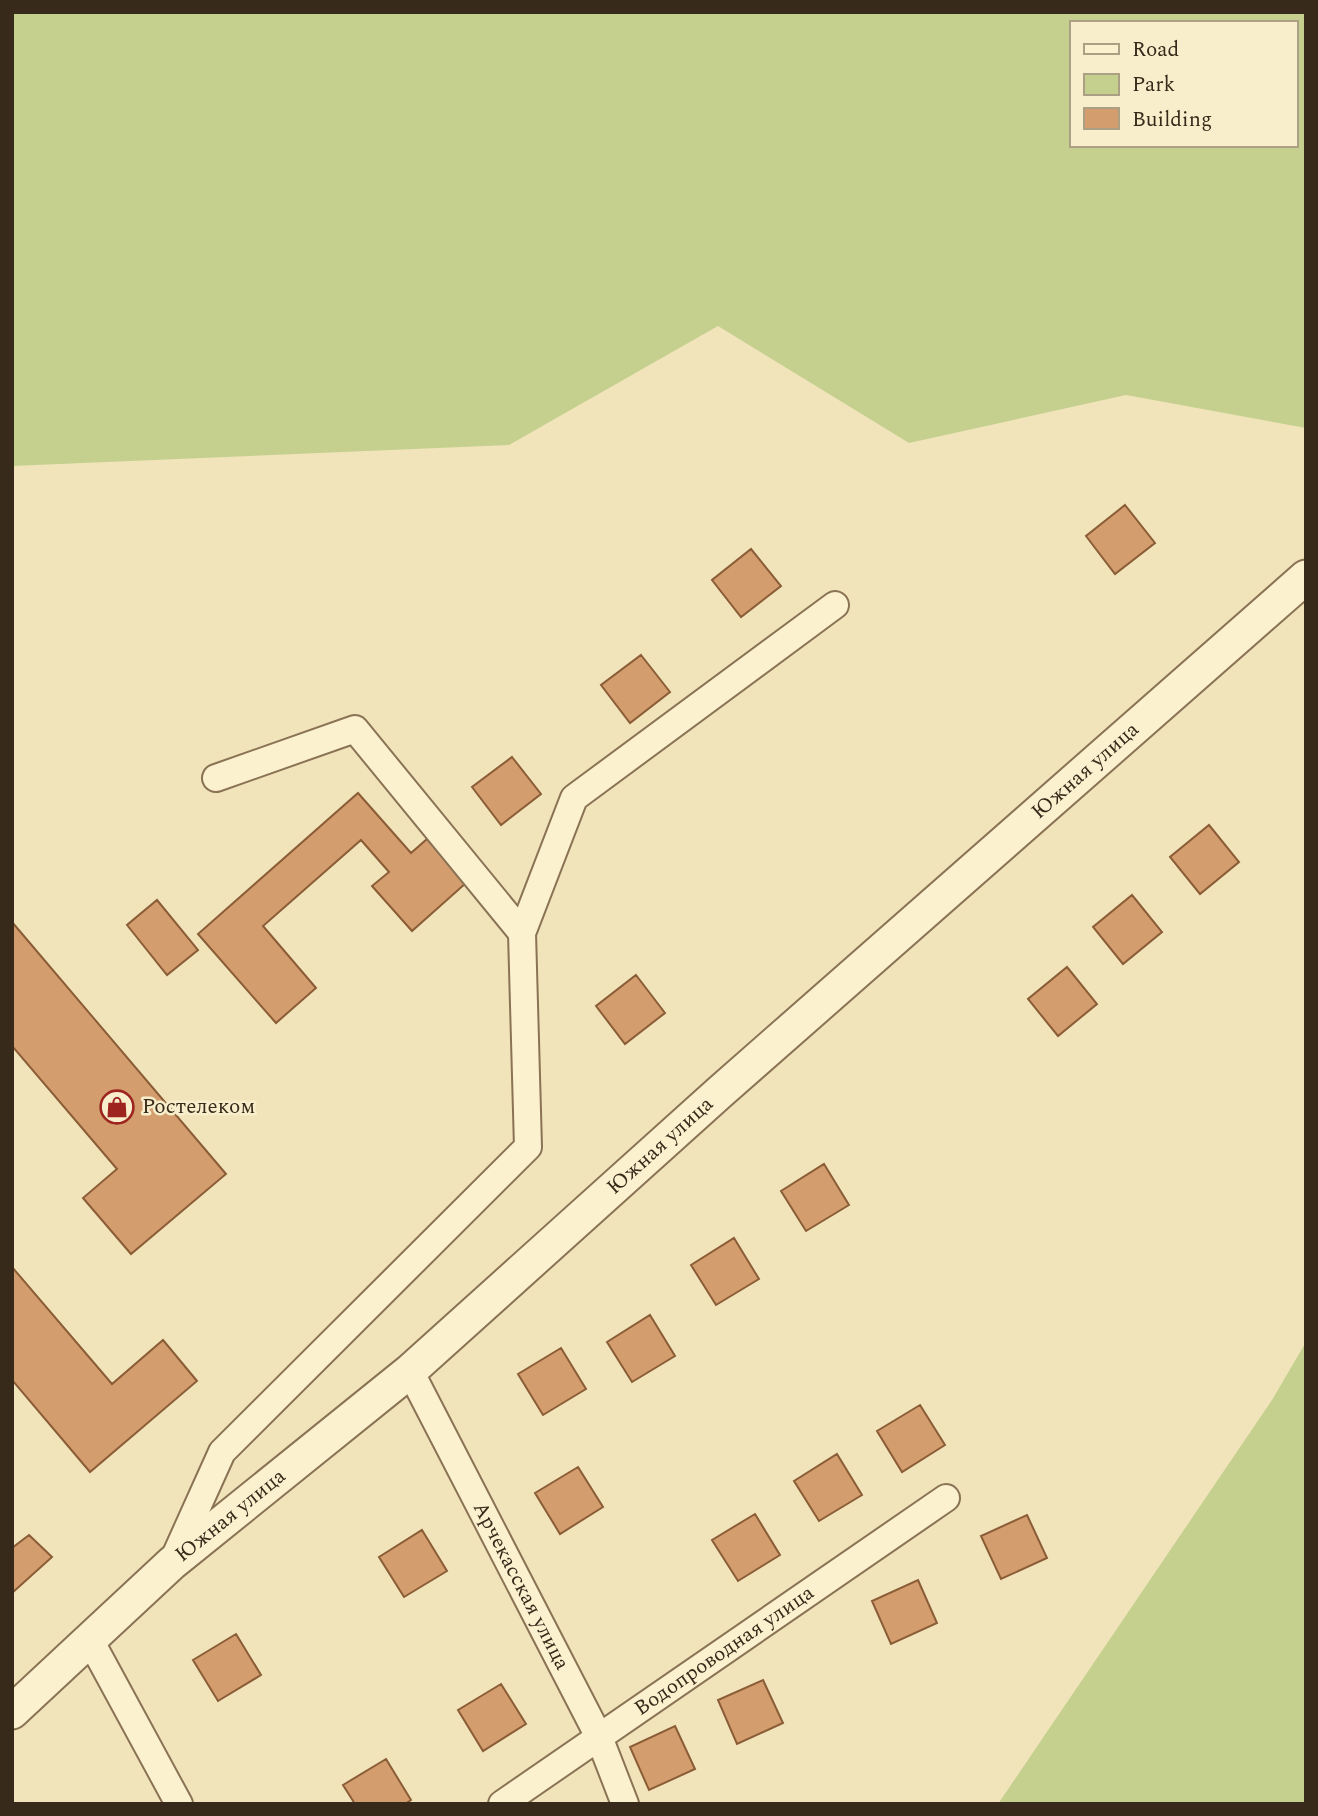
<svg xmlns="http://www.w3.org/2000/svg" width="1318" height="1816" viewBox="0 0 1318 1816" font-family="Spectral,serif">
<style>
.green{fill:#c5d08f;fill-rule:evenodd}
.building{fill:#d39d6e;stroke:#8b5d37;stroke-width:2}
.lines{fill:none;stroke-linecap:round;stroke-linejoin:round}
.minor-casing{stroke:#8a7354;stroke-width:30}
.tertiary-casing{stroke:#8a7354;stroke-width:37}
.minor{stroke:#fcf1cf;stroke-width:26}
.tertiary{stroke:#fcf1cf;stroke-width:33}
.labels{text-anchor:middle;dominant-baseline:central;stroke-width:5;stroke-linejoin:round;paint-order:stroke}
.street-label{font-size:21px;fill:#382a1a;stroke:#f8eecb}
.poi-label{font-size:21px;fill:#382a1a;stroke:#f8eecb;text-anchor:start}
</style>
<rect width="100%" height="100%" fill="#f1e4bb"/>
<path class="green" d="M12,12H1306V428L1126,395L909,443L718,326L509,445L12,466ZM1071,23H1295V145H1071Z
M1306,1342V1804H998L1272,1400Z"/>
<path class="building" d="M1125,505L1155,543L1115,574L1086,536Z
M751,549L781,586L741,617L712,580Z
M641,655L670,692L630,723L601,685Z
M512,757L541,794L501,825L472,787Z
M358,793L411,853L427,839L466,883L412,931L372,886L389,872L361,840L263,926L316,988L276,1023L198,934Z
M1209,825L1239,862L1200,894L1170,857Z
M1132,895L1162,932L1123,964L1093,927Z
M157,900L198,950L167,975L127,925Z
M12,922L226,1174L131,1254L83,1198L117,1169L12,1046Z
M1067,967L1097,1004L1058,1036L1028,999Z
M636,975L665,1013L625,1044L596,1006Z
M824,1164L849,1205L806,1231L781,1191Z
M734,1238L759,1279L716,1305L691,1265Z
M12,1267L112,1384L163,1340L197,1381L90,1472L12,1380Z
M650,1315L675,1356L632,1382L607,1342Z
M561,1348L586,1389L543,1415L518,1374Z
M920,1405L945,1445L902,1472L877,1431Z
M837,1454L862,1495L819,1521L794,1481Z
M578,1467L603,1507L560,1534L535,1493Z
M755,1514L780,1555L738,1581L712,1540Z
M1027,1515L1047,1558L1001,1579L981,1536Z
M422,1530L447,1571L404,1597L379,1557Z
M29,1535L52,1557L12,1593V1548Z
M918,1580L937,1623L891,1644L872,1601Z
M236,1634L261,1675L218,1701L193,1660Z
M763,1680L783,1723L737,1744L718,1700Z
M501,1684L526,1724L483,1751L458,1710Z
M675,1726L695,1769L649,1790L630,1747Z
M386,1759L411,1800L405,1804H355L343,1785Z"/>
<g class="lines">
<defs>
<g id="minor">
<path d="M216,778L355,729L522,933"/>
<path id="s1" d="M410,1371L599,1737L625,1804"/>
<path d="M172,1563L222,1452L528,1147L522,933L574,798L835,605"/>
<path d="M90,1640L179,1804"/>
<path id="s2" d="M502,1804L946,1498"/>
</g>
<g id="tertiary">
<path id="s3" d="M12,1712L172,1563L410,1371L720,1092L1306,577"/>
</g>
</defs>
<use href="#minor" class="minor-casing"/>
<use href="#tertiary" class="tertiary-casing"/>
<use href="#minor" class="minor"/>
<use href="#tertiary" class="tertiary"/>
</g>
<defs>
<symbol id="shop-ring" viewBox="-11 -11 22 22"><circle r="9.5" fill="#f8eecb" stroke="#9e251f" stroke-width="1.5"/><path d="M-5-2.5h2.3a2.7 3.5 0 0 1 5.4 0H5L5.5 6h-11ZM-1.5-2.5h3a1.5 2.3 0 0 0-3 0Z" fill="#9e251f"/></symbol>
</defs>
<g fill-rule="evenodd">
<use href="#shop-ring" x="98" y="1088" width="38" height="38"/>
</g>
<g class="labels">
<g class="street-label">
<text stroke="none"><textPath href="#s3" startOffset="1428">Южная улица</textPath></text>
<text stroke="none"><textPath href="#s3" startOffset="861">Южная улица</textPath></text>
<text stroke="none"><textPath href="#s3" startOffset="294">Южная улица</textPath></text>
<text stroke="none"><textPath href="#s1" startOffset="242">Арчекасская улица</textPath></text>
<text stroke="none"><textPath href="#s2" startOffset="270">Водопроводная улица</textPath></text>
</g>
<g class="poi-label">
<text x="142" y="1107">Ростелеком</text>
</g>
</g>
<rect width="1318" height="1816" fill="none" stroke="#382a1a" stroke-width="28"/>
<rect x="1070" y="21" width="228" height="126" fill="#f8eecb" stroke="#aba084" stroke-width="2"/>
<rect x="1084" y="44" width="35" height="10" fill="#fcf1cf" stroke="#aba084" stroke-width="2"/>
<text x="1132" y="56" font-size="21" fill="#382a1a">Road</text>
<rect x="1084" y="74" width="35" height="21" fill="#c5d08f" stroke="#aba084" stroke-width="2"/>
<text x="1132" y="91" font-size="21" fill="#382a1a">Park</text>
<rect x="1084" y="108" width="35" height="21" fill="#d39d6e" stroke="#aba084" stroke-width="2"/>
<text x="1132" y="126" font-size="21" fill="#382a1a">Building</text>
</svg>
